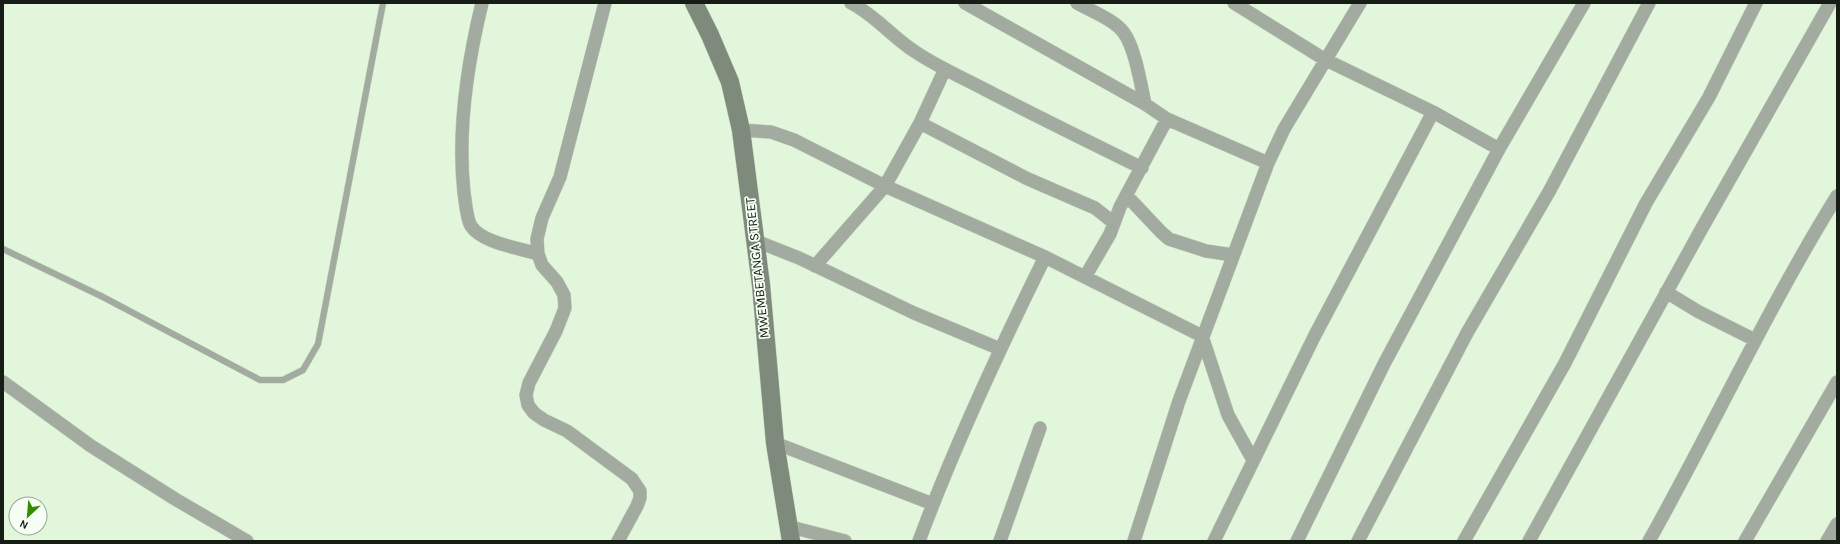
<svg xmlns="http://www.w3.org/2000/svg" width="1840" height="544" viewBox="0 0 1840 544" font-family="Karla,sans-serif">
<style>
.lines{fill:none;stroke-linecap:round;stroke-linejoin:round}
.lane-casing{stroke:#c1d3bc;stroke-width:7}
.street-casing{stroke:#c1d3bc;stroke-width:14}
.secondary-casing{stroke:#c1d3bc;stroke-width:19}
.lane{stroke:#a3aba0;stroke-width:6}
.street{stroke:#a3aba0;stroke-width:13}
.secondary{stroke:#7e8a7b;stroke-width:18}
.labels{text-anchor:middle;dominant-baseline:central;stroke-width:3.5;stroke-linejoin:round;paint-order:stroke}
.street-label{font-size:13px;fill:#161d14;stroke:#f7fff5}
</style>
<rect width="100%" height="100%" fill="#e2f6dc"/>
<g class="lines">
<defs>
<path id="lane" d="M3,249L103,297L260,380H283L303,370L318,344L383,3"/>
<path id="street" d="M482,3C467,65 457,130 464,193C466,204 466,217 471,226C482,243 519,248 538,254
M605,3L560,177L542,218L537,239L538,254L542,265L557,282L564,295L565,308L556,331L529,383L526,395L528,405L534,413L544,420L567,431L632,479L640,491V498L637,506L618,541
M851,3C875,15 892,37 914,51C936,66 961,77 984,89C1036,116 1089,142 1142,168
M965,3L1145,104L1167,119L1268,163
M1077,3C1091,11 1115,20 1124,33C1135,48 1141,85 1145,104
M1234,3L1324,59L1433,112L1499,149
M920,123L1028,179L1095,208L1114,223
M741,130L771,132L794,140L885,186L1045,257L1202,336L1228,415L1253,460
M1127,196L1161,232L1169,239L1206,251L1233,255
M756,241L799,258L914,313L1000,349
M815,266L885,186L920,123L945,69
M1085,277L1110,234L1120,207L1167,119
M1666,292L1699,312L1755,340
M3,382L91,446L175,499L247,541
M775,443L933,504
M787,526L845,541
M919,541C955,444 999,350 1045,257
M1000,541L1040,428
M1134,541L1179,401L1268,163L1284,129L1360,3
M1214,541L1314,337L1433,112
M1297,541L1384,364L1499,149L1584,3
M1358,541L1467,333L1550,190L1649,3
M1464,541L1565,363L1646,203L1709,97L1756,3
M1529,541L1702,228L1830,3
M1649,541C1713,427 1768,307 1837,196
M1745,541L1837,382
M1827,541L1837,524"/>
<path id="secondary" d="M694,3L710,35L730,82L741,130L761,285L775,443L791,541"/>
</defs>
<use href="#lane" class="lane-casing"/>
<use href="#street" class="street-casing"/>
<use href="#secondary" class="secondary-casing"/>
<use href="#lane" class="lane"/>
<use href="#street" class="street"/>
<use href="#secondary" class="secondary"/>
</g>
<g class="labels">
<g class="street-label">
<text transform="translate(757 268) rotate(-96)">MWEMBETANGA STREET</text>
</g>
</g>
<rect width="1840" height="544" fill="none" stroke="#161d14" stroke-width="8"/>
<g transform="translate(28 516) rotate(206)"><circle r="19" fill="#f7fff5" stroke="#9da59b"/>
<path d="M0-3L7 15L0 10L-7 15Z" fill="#318e00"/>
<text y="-6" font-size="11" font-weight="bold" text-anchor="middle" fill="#161d14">N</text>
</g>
</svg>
